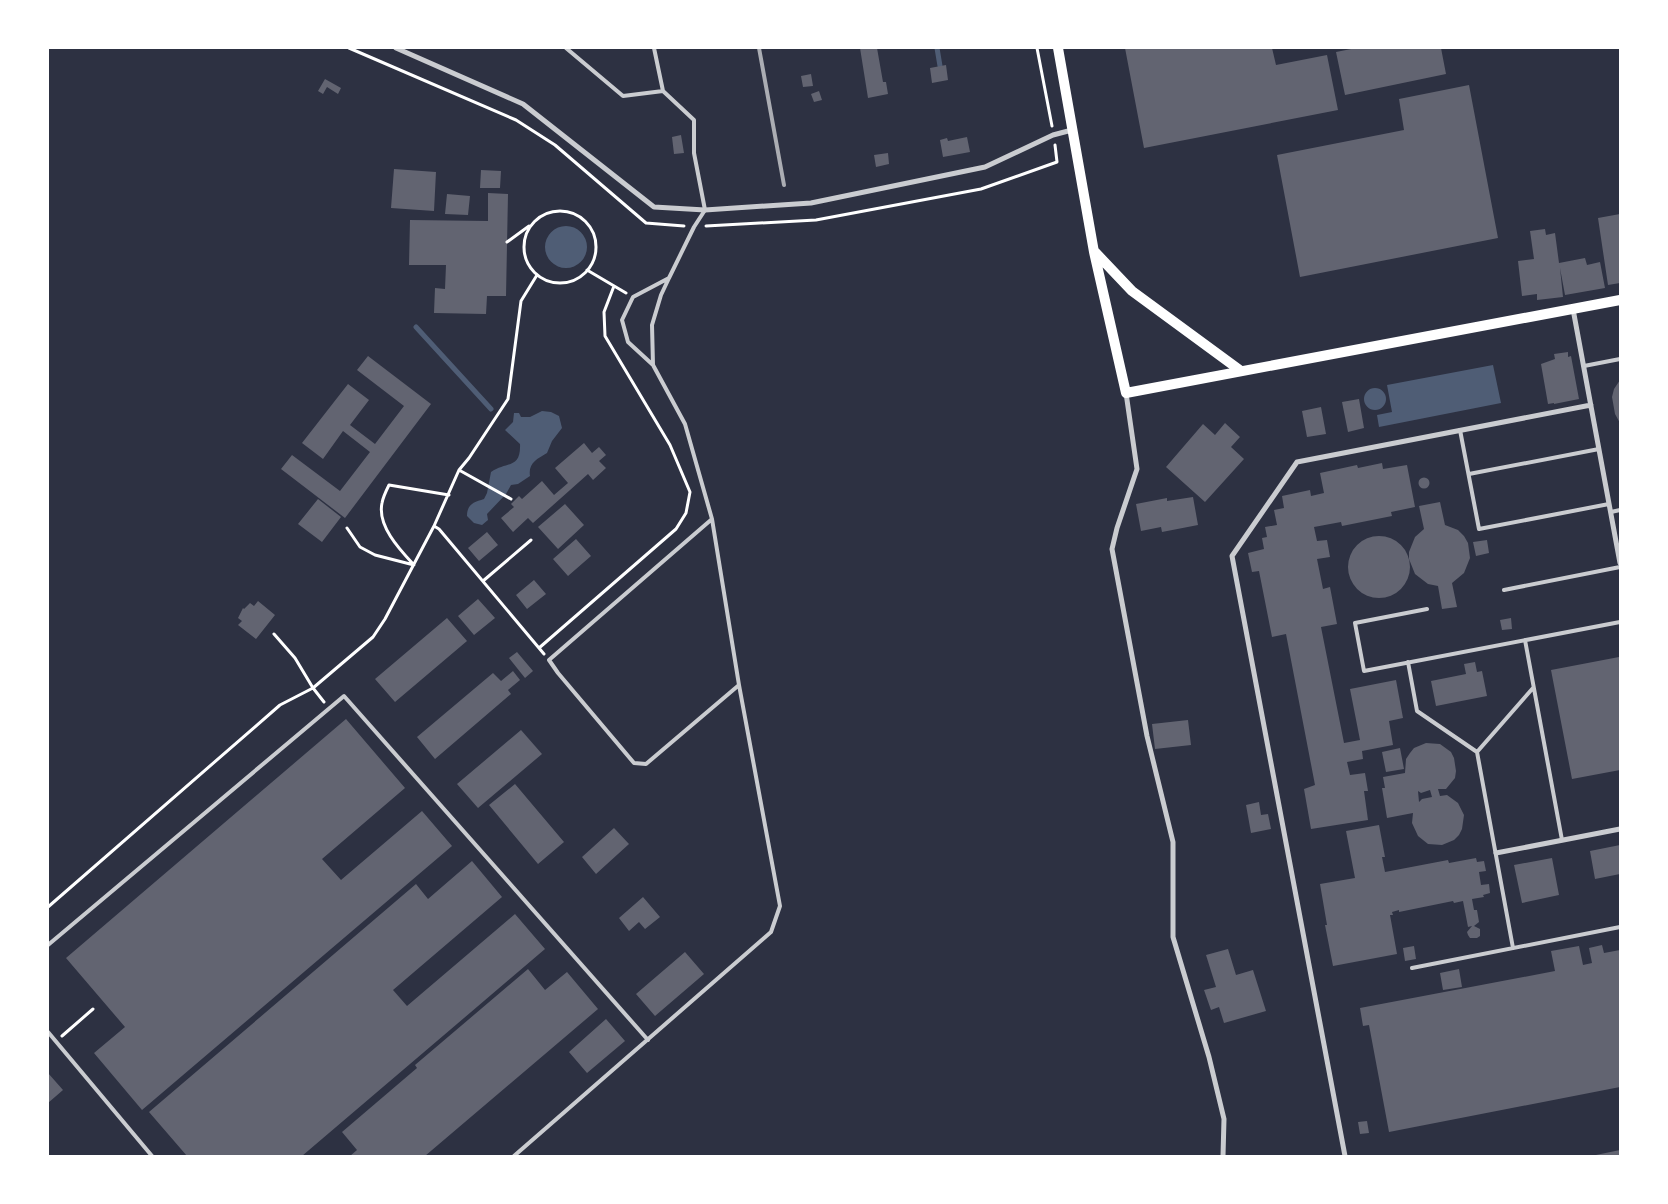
<svg xmlns="http://www.w3.org/2000/svg" width="1668" height="1204" viewBox="0 0 1668 1204" font-family="'Roboto Condensed',sans-serif">
<style>
.water{fill:#4f5d75}
.lines{fill:none;stroke-linecap:round;stroke-linejoin:round}
.stream{stroke:#4f5d75;stroke-width:5}
.building{fill:#626471;fill-rule:evenodd}
.path{stroke:#fff;stroke-width:3}
.service{stroke:#caccd0;stroke-width:4}
.minor{stroke:#caccd0;stroke-width:5}
.secondary{stroke:#fff;stroke-width:10}
.rail{stroke:#abadb3;stroke-width:4}
</style>
<rect width="100%" height="100%" fill="#2d3142"/>
<path class="water" d="M545 247a21 21 0 1 1 42 0a21 21 0 1 1-42 0Z
M1493,365L1501,403L1379,427L1377,415L1392,412L1387,385Z
M1364 399a11 11 0 1 1 22 0a11 11 0 1 1-22 0Z
M542,411L551,412L559,416L562,428L552,441L547,453C537,459 528,463 530,476L518,484L511,485L506,494L487,514L488,520L482,525L474,523L467,516C467,504 474,502 484,499L487,493L491,472C507,461 521,469 520,444L505,430L513,422L514,413H519L521,417H530Z"/>
<g class="lines">
<path class="stream" d="M937,48L940,66
M416,327L491,409"/>
</g>
<path class="building" d="M860,48H877L883,82H886L888,94L868,98Z
M1125,48H1272L1276,65L1327,55L1338,110L1144,148Z
M1356,48H1441L1446,74L1345,95L1336,52Z
M946,65L948,80L932,83L930,68Z
M811,74L813,86L803,87L801,76Z
M325,79L341,88L338,94L327,87L323,94L318,91Z
M1469,85L1498,238L1300,277L1277,155L1404,130L1399,99Z
M819,91L822,100L814,102L811,94Z
M681,135L684,153L674,154L672,137Z
M967,137L970,152L943,157L940,140L947,138L948,141Z
M888,153L889,164L876,167L874,155Z
M394,169L436,172L434,211L391,208Z
M481,170L501,171L500,188H480Z
M488,193L508,194L506,296H487L486,314L434,313L435,288L445,289L446,265H409L410,220L488,221Z
M447,194L470,196L468,215L445,214Z
M1620,214V283L1608,285L1598,218Z
M1545,229L1546,235L1555,233L1559,263L1585,258L1587,265L1600,262L1605,288L1565,295L1560,268L1563,297L1537,300V294L1522,296L1518,261L1534,259L1530,231Z
M1568,352V357L1571,356L1579,399L1554,404V403L1548,404L1541,364L1555,359L1554,354Z
M368,356L431,404L345,518L281,469L292,455L340,491L370,452L343,431L323,459L302,443L348,384L369,400L350,425L375,444L404,406L357,370Z
M1620,380V423L1615,414L1612,397L1614,389Z
M1359,399L1364,428L1348,432L1342,402Z
M1321,407L1326,434L1307,437L1302,411Z
M1225,423L1240,437L1231,447L1244,459L1205,502L1166,467L1203,424L1215,435Z
M584,443L592,453L599,447L606,455L599,461L606,468L593,480L588,474L533,523L528,518L513,532L501,518L514,507L511,504L519,496L522,499L542,481L554,495L568,483L555,468Z
M1382,463L1383,469L1407,465L1415,507L1391,512L1392,516L1342,526L1341,522L1314,527L1317,541L1327,540L1330,557L1317,559L1323,589L1330,587L1337,624L1321,627L1344,743L1360,740L1350,689L1396,680L1403,718L1389,721L1393,745L1362,751L1363,759L1347,762L1350,775L1365,773L1368,791H1364L1368,820L1311,829L1304,789L1315,785L1286,634L1272,637L1259,571L1252,572L1248,553L1264,549L1262,538L1267,537L1265,527L1277,525L1274,510L1284,508L1282,496L1310,490L1311,496L1324,493L1320,473L1357,465L1358,468Z
M1418.5 483a5.5 5.5 0 1 1 11 0a5.5 5.5 0 1 1-11 0Z
M1193,497L1198,525L1162,532L1161,527L1141,531L1136,504L1167,498V501Z
M318,499L341,517L322,542L298,524Z
M1440,502L1445,525L1458,530L1464,536L1468,543L1470,558L1464,573L1452,583L1457,607L1442,609L1438,586L1428,584L1415,574L1409,559V552L1415,537L1424,529L1419,506Z
M565,504L584,525L558,549L538,527Z
M487,532L498,545L479,561L468,548Z
M1348 567a31 31 0 1 1 62 0a31 31 0 1 1-62 0Z
M576,539L591,556L568,576L553,559Z
M1487,540L1489,553L1476,556L1473,542Z
M534,580L546,594L527,609L516,595Z
M478,599L495,618L474,635L458,616Z
M258,601L275,615L256,639L238,625L242,621L238,618L243,608L244,609L250,603L254,606Z
M447,618L467,641L395,702L375,679Z
M1511,618L1512,629L1502,630L1500,620Z
M517,652L533,671L525,678L509,658Z
M1619,657L1620,664V770L1572,779L1551,670Z
M1475,662L1477,672L1482,671L1487,696L1436,706L1431,681L1466,674L1464,664Z
M513,671L520,680L508,690L511,694L435,759L417,737L493,673L501,681Z
M346,719L405,788L322,859L341,880L422,811L452,846L142,1110L94,1053L125,1027L66,958Z
M1188,720L1191,745L1155,749L1152,724Z
M521,730L542,754L478,808L457,784Z
M1426,743L1440,744L1451,752L1454,758L1456,771L1455,778L1446,789H1438L1440,796L1447,795L1458,803L1464,815L1462,829L1459,835L1454,840L1442,845L1428,844L1418,836L1412,823L1413,813L1387,818L1382,788H1385L1383,777L1405,773L1406,759L1410,753L1414,748ZM1430,790L1432,797L1422,799L1419,802L1418,791L1421,793Z
M1400,748L1404,769L1386,772L1382,752Z
M515,784L564,842L538,864L489,805Z
M1259,802L1261,815L1268,814L1271,829L1251,833L1246,805Z
M1379,825L1385,857H1382L1385,872L1448,860L1449,863L1476,858L1477,862L1484,861L1486,871L1479,872L1481,885L1489,884L1490,893L1483,895L1484,897L1472,899L1474,910H1477L1479,922L1474,926L1480,929V936L1477,938H1470L1468,935L1467,932L1472,926L1468,927L1463,901L1454,903L1453,901L1399,912V910L1392,912L1393,915H1390L1397,954L1333,966L1325,925H1327L1320,884L1355,878L1346,831Z
M614,828L629,844L596,874L582,857Z
M1620,845V874L1595,879L1590,851Z
M1552,858L1559,895L1522,903L1514,865Z
M472,861L502,897L393,990L407,1006L515,914L545,949L302,1156H187L149,1112L416,884L428,899Z
M643,897L660,917L645,929L639,922L629,931L619,918Z
M1602,945L1604,953L1620,950V1087L1389,1132L1369,1025L1363,1026L1360,1008L1555,971L1551,951L1579,946L1583,965L1592,963L1589,948Z
M1414,946L1416,959L1405,961L1403,948Z
M1228,949L1236,975L1253,970L1266,1011L1224,1023L1219,1007L1211,1010L1204,990L1216,987L1206,955Z
M685,952L704,974L655,1016L636,994Z
M528,969L545,990L567,972L598,1009L425,1156H350L357,1150L342,1132L417,1068L415,1065Z
M1459,969L1462,987L1443,990L1440,973Z
M606,1019L625,1041L587,1073L569,1052Z
M48,1073L63,1090L48,1103Z
M1367,1121L1369,1133L1360,1134L1358,1122Z
M1620,1150V1156H1591Z"/>
<g class="lines">
<path class="path" d="M349,48L516,120L555,145L646,223L684,226
M1037,48L1052,126
M524 247a36 36 0 1 1 72 0a36 36 0 1 1-72 0Z
M706,226L816,220L981,189L1057,162L1055,145
M507,242L529,226
M587,270L626,293
M537,275L521,301L508,399L469,458L459,470L434,526L439,529L544,654
M459,470L511,499
M347,528L360,547L375,555L414,565C400,550 377,526 382,503C383,497 386,491 389,485L449,495
M483,581L531,540
M274,634L295,658L313,688L324,702
M539,648L676,529L686,513L690,492L670,445L605,336L604,312L614,286
M48,907L280,705L313,688L373,637L385,619L434,526
M62,1036L93,1009"/>
<path class="service" d="M566,48L623,96L663,91L654,48
M653,365L652,325L661,295L669,278
M1584,366L1620,359
M1460,430L1479,529L1609,504
M1469,474L1599,449
M1611,512L1620,510
M712,519L739,685
M1504,590L1620,567
M1427,609L1355,623L1364,671L1620,622
M1525,640L1562,840
M1408,662L1417,711L1477,752L1513,948
M1477,752L1533,688
M48,945L344,696L648,1040
M1412,968L1620,927
M48,1032L152,1156
M514,1156L771,932L780,906L739,685L646,764L634,763L558,673L549,660L712,519L685,424L653,365L628,342L622,320L633,297L669,278L694,227L705,210L694,153V120L663,91"/>
<path class="minor" d="M396,48L523,104L654,207L705,210L811,203L985,167L1053,135L1072,130
M1573,309L1620,563
M1126,393L1137,469L1117,528L1112,549L1147,736L1173,842V937L1209,1057L1224,1119L1223,1156
M1496,853L1620,829
M1345,1156L1232,556L1297,462L1591,405"/>
<path class="secondary" d="M1058,48L1094,252L1126,393L1620,300
M1095,252L1132,291L1241,371"/>
<path class="rail" d="M759,48L784,185"/>
</g>
<rect width="1668" height="1204" fill="none" stroke="#ffffff" stroke-width="98"/>
</svg>
